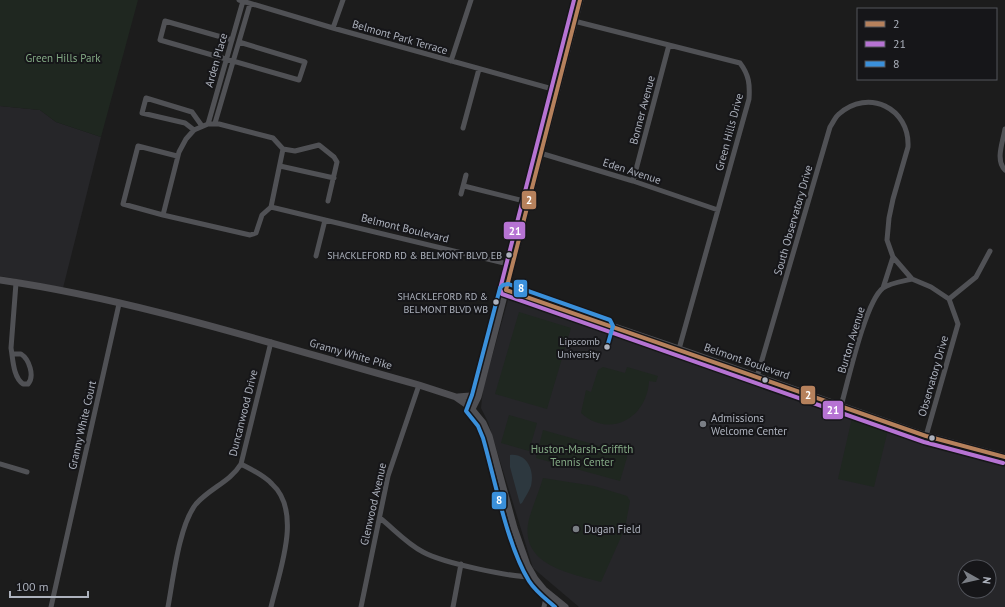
<svg xmlns="http://www.w3.org/2000/svg" width="1005" height="607" viewBox="0 0 1005 607" font-family="'PT Sans',sans-serif">
<style>
.built{fill:#262629;fill-rule:evenodd}
.green{fill:#1f2720}
.water{fill:#2d383f}
.lines{fill:none;stroke-linecap:round;stroke-linejoin:round}
.street{stroke:#505155;stroke-width:5}
.secondary{stroke:#4f4f53;stroke-width:7}
.bus-1-casing{stroke:#161619;stroke-width:7}
.bus-2-casing{stroke:#161619;stroke-width:7}
.bus-3-casing{stroke:#161619;stroke-width:7}
.bus-1{stroke:#b6815c;stroke-width:4}
.bus-2{stroke:#b673d3;stroke-width:4}
.bus-3{stroke:#3a90db;stroke-width:4}
.bus-dot{fill:#adb2bd;stroke:#161619;stroke-width:1.5}
.poi-dot{fill:#7a7e85;stroke:#161619;stroke-width:1.5}
.labels{text-anchor:middle;dominant-baseline:central;stroke-width:4;stroke-linejoin:round;paint-order:stroke}
.bus-label{font-size:10px;fill:#adb2bd;stroke:#161619;text-anchor:end}
.street-label{font-size:11px;fill:#adb2bd;stroke:#161619}
.park-label{font-size:11px;fill:#83a984;stroke:#161619}
.poi-label{font-size:11px;fill:#adb2bd;stroke:#161619;text-anchor:start}
.line-badge{stroke:#161619;stroke-width:1.5}
.badge-label{font-size:11px;text-anchor:middle;font-weight:bold;fill:#fff}
</style>
<rect width="100%" height="100%" fill="#1c1c1c"/>
<path class="built" d="M0,106L40,110L56,122L101,137L63,288L0,276Z
M508,300L590,323L1005,465V607H579L533,568L488,422L481,408L483,389ZM965,567H989V591H965Z"/>
<path class="green" d="M0,0H138L101,137L56,122L40,110L0,106Z
M519,312L571,328L547,409L495,394Z
M603,367L625,373L627,367L658,376L656,382L649,381C647,418 610,439 581,413L586,390L591,392L598,370Z
M509,415L537,423L529,451L501,443Z
M852,418L888,430L874,487L838,479Z
M543,430L628,454L620,481L536,458Z
M543,478L594,486L627,496L630,501L625,528L601,582C570,573 518,565 529,519C533,505 539,492 543,478Z"/>
<path class="water" d="M510,455C527,453 535,471 531,486C529,492 525,497 522,503L520,504L510,467Z"/>
<g class="lines">
<path class="street" d="M239,0L333,28L556,90
M574,21L740,63C749,75 750,84 749,99L679,349
M333,28L343,0
M232,40L165,21L160,40L299,80L305,62L239,42
M451,61L471,0
M215,123L250,4
M208,124L243,1
M463,128L479,69
M1005,129C1003,142 995,160 1005,170
M194,130L185,123L142,113L146,98L192,112L202,126
M283,149L271,207L262,215L256,233L250,235L163,215L179,152L186,139L194,130L208,124H219L273,138L283,149L295,151L319,145L334,157L337,162L328,201
M540,153L633,181L718,210
M280,166L334,178
M633,181L669,45
M464,186L528,202
M461,194L466,175
M271,207L512,265
M163,215L123,204L138,146L177,156
M316,256L325,220
M883,288L893,257
M949,299L976,277L990,251
M12,354H21C29,359 35,376 28,384H23C13,377 13,359 11,348L16,283
M757,377L830,127C833,123 835,117 839,114C868,88 910,108 908,147L893,199L889,218L887,240L893,257L912,279L931,287L949,299L958,324L926,436
M841,406C848,382 865,302 883,288C890,283 904,281 912,279
M0,464L27,472
M241,464C252,470 264,475 272,484C303,512 279,572 271,607
M380,518C394,529 406,543 423,552C443,563 510,577 533,577
M51,607L119,304
M168,607C173,580 179,525 196,504C210,488 230,482 241,464L271,342
M361,607L388,476L419,385
M453,607L461,564
M544,607L547,593"/>
<path class="secondary" d="M0,280C143,301 281,347 419,385L456,397L469,406L483,423L489,436L514,528L527,565L535,579L544,590L565,607
M506,290L679,349L926,436L1005,457
M458,397L470,396L480,388
M472,409L478,397L580,0"/>
<defs>
<path id="bus-1" d="M580,0L506,290L926,436L1005,457"/>
<path id="bus-2" d="M574,0L500,289L502,294L924,442L1003,463"/>
<path id="bus-3" d="M555,607C546,599 536,592 529,581C507,545 495,480 483,438L478,426L466,411L472,395L500,288L503,285L508,284L610,320L613,326L607,347"/>
</defs>
<use href="#bus-1" class="bus-1-casing"/>
<use href="#bus-2" class="bus-2-casing"/>
<use href="#bus-3" class="bus-3-casing"/>
<use href="#bus-1" class="bus-1"/>
<use href="#bus-2" class="bus-2"/>
<use href="#bus-3" class="bus-3"/>
</g>
<g class="bus-dot">
<circle cx="509" cy="255" r="3.5"/>
<circle cx="496" cy="302" r="3.5"/>
<circle cx="607" cy="347" r="3.5"/>
<circle cx="765" cy="380" r="3.5"/>
<circle cx="932" cy="438" r="3.5"/>
</g>
<g class="poi-dot">
<circle cx="703" cy="424" r="4"/>
<circle cx="576" cy="529" r="4"/>
</g>
<g class="labels">
<g class="bus-label">
<text x="502" y="255">SHACKLEFORD RD &amp; BELMONT BLVD EB</text>
<text x="488" y="296">SHACKLEFORD RD &amp;<tspan x="488" dy="13">BELMONT BLVD WB</tspan></text>
<text x="600" y="341">Lipscomb<tspan x="600" dy="13">University</tspan></text>
</g>
<g class="street-label">
<text transform="translate(400 37) rotate(16)">Belmont Park Terrace</text>
<text transform="translate(216 60) rotate(-74)">Arden Place</text>
<text transform="translate(642 110) rotate(-75)">Bonner Avenue</text>
<text transform="translate(729 132) rotate(-75)">Green Hills Drive</text>
<text transform="translate(632 171) rotate(18)">Eden Avenue</text>
<text transform="translate(793 220) rotate(-74)">South Observatory Drive</text>
<text transform="translate(405 228) rotate(14)">Belmont Boulevard</text>
<text transform="translate(851 340) rotate(-73)">Burton Avenue</text>
<text transform="translate(351 354) rotate(16)">Granny White Pike</text>
<text transform="translate(747 361) rotate(19)">Belmont Boulevard</text>
<text transform="translate(933 376) rotate(-74)">Observatory Drive</text>
<text transform="translate(243 413) rotate(-76)">Duncanwood Drive</text>
<text transform="translate(82 425) rotate(-77)">Granny White Court</text>
<text transform="translate(373 504) rotate(-77)">Glenwood Avenue</text>
</g>
<g class="park-label">
<text x="63" y="58">Green Hills Park</text>
<text x="582" y="449">Huston-Marsh-Griffith<tspan x="582" dy="13">Tennis Center</tspan></text>
</g>
<g class="poi-label">
<text x="711" y="418">Admissions<tspan x="711" dy="13">Welcome Center</tspan></text>
<text x="584" y="529">Dugan Field</text>
</g>
</g>
<g class="line-badge">
<rect x="521" y="190" width="16" height="20" rx="4" fill="#b6815c"/>
<rect x="503" y="221" width="23" height="19" rx="4" fill="#b673d3"/>
<rect x="513" y="279" width="15" height="19" rx="4" fill="#3a90db"/>
<rect x="800" y="385" width="16" height="20" rx="4" fill="#b6815c"/>
<rect x="822" y="400" width="22" height="20" rx="4" fill="#b673d3"/>
<rect x="491" y="491" width="16" height="19" rx="4" fill="#3a90db"/>
</g>
<g class="badge-label">
<text x="529" y="204">2</text>
<text x="515" y="235">21</text>
<text x="521" y="292">8</text>
<text x="808" y="399">2</text>
<text x="833" y="414">21</text>
<text x="499" y="504">8</text>
</g>
<rect x="857" y="8" width="140" height="72" fill="#161619" stroke="#52545b"/>
<rect x="865" y="21" width="20" height="6" fill="#b6815c" stroke="#52545b"/>
<text x="893" y="28" font-size="12" fill="#adb2bd">2</text>
<rect x="865" y="41" width="20" height="6" fill="#b673d3" stroke="#52545b"/>
<text x="893" y="48" font-size="12" fill="#adb2bd">21</text>
<rect x="865" y="61" width="20" height="6" fill="#3a90db" stroke="#52545b"/>
<text x="893" y="68" font-size="12" fill="#adb2bd">8</text>
<g transform="translate(977 579) rotate(98)"><circle r="19" fill="#161619" stroke="#52545b"/>
<path d="M0-3L7 15L0 10L-7 15Z" fill="#7a7e85"/>
<text y="-6" font-size="11" font-weight="bold" text-anchor="middle" fill="#adb2bd">N</text>
</g>
<path d="M10 591v6h78v-6" fill="none" stroke="#adb2bd" stroke-width="2"/>
<text x="16" y="591" font-size="12" fill="#adb2bd" stroke="#161619" stroke-width="3" paint-order="stroke">100 m</text>
</svg>
